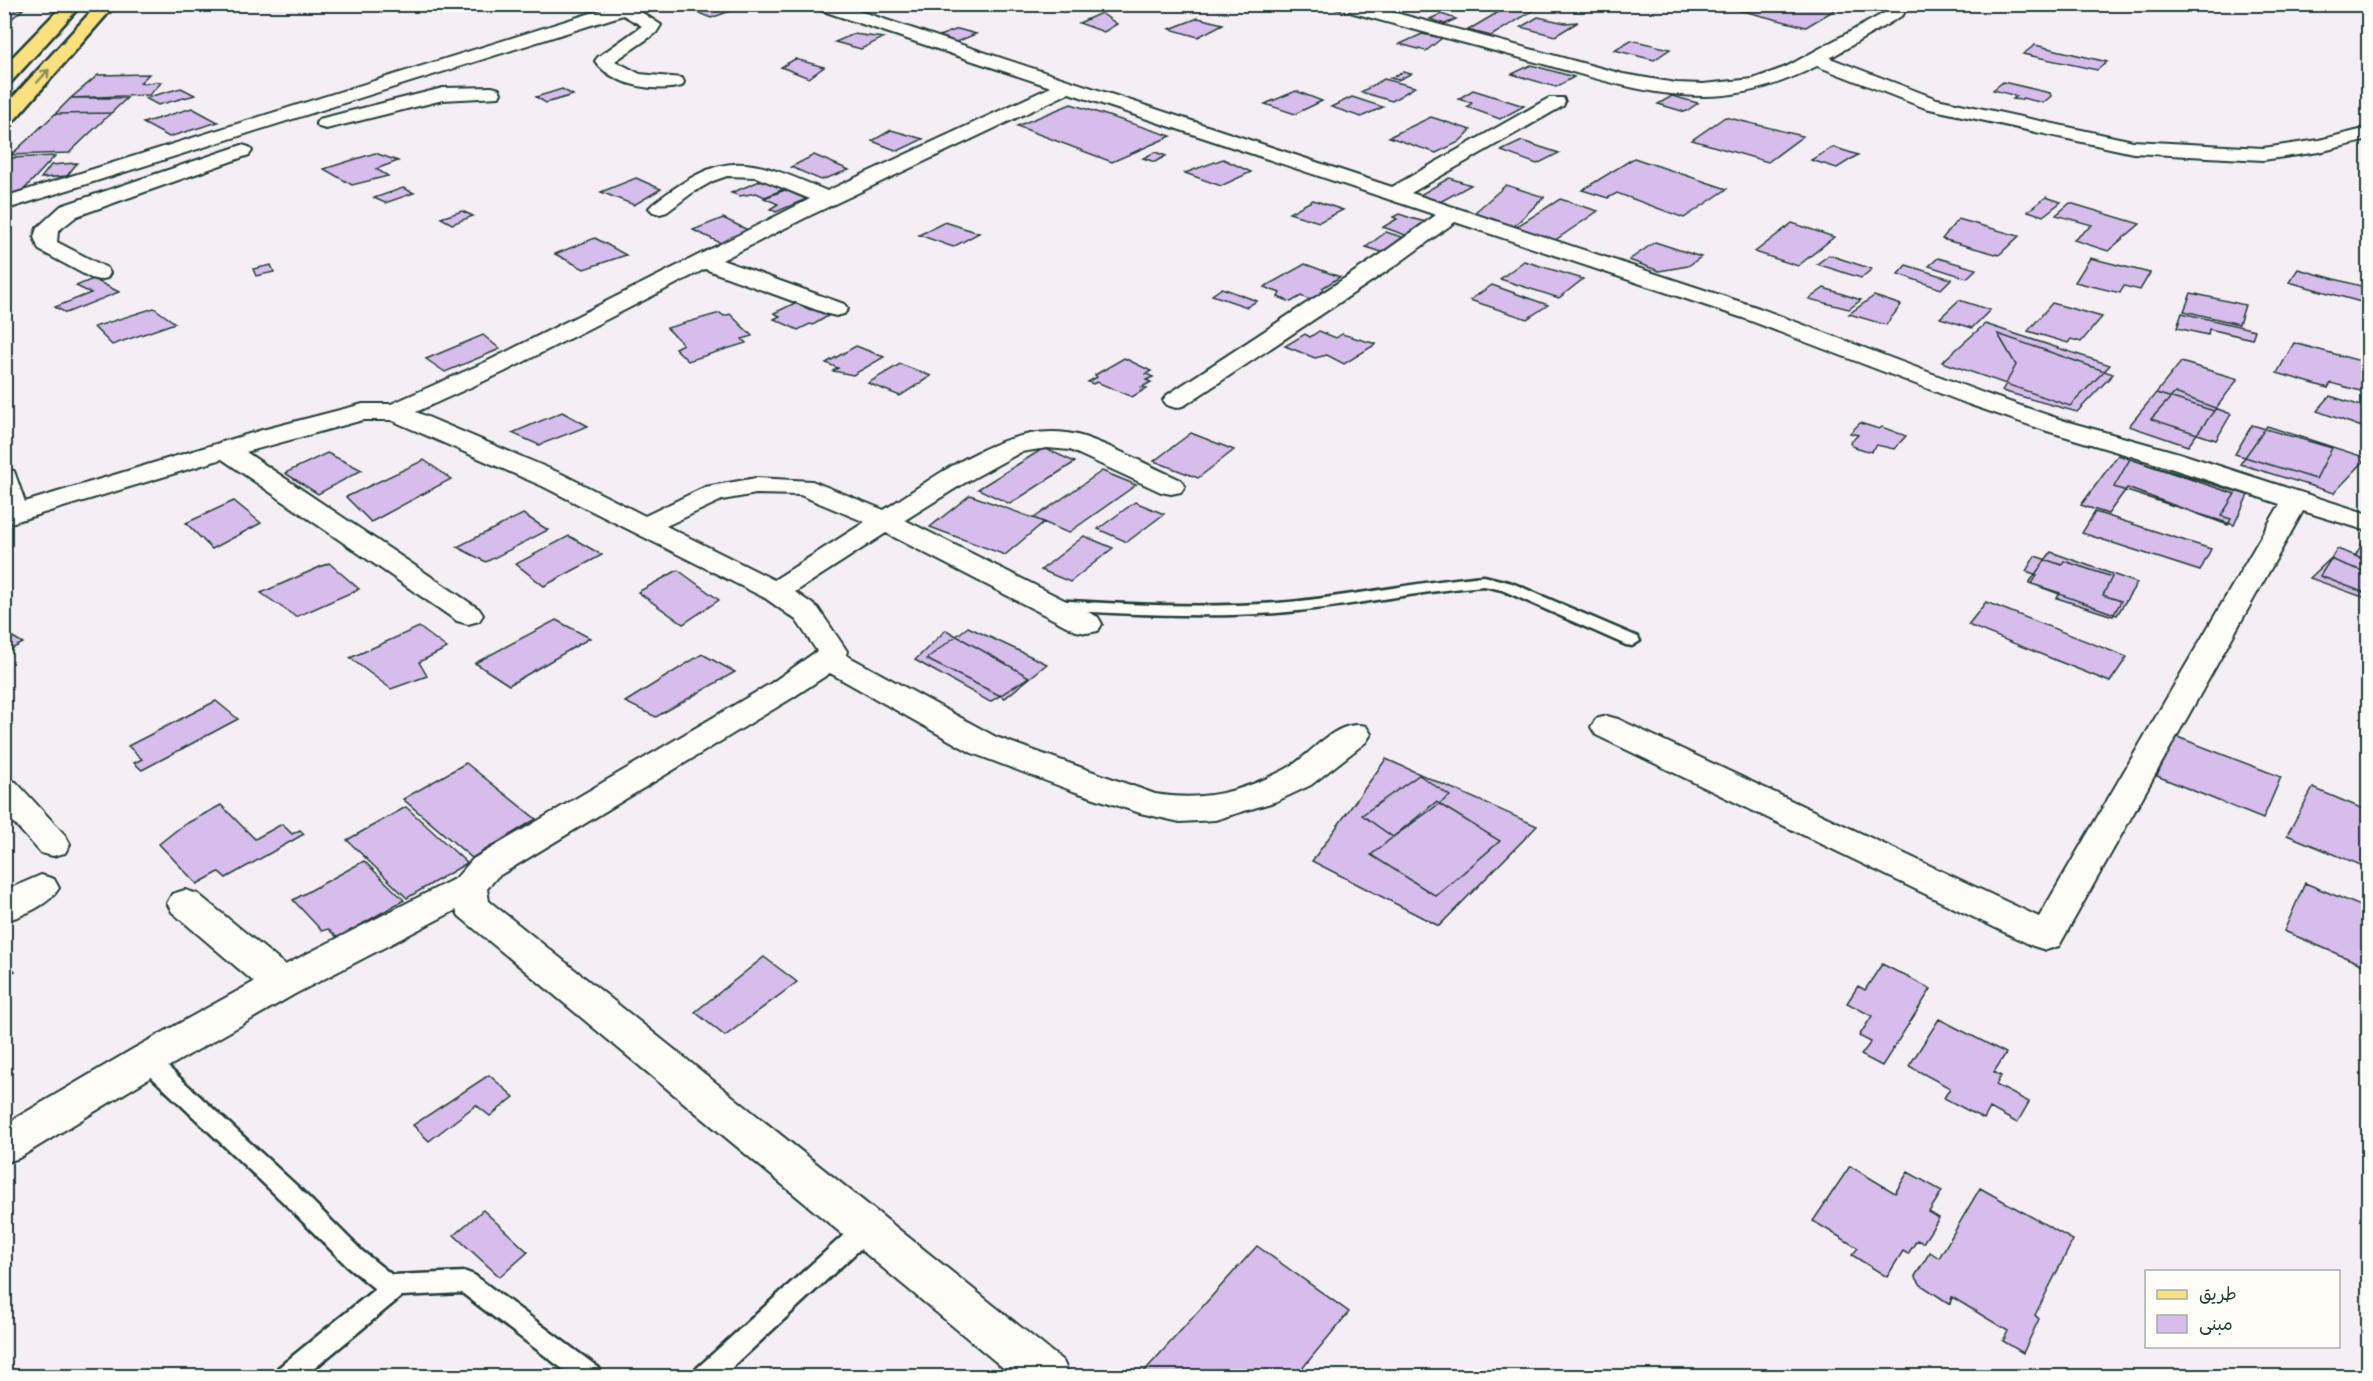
<svg xmlns="http://www.w3.org/2000/svg" width="2373" height="1381" viewBox="0 0 2373 1381" font-family="Mynerve,'Playpen Sans Arabic',sans-serif">
<style>
.building{fill:#d7bdec;stroke:#1f3d34;stroke-width:1.5}
.lines{fill:none;stroke-linecap:round;stroke-linejoin:round}
.service-casing{stroke:#1f3d34;stroke-width:5}
.minor-casing{stroke:#1f3d34;stroke-width:4}
.primary-casing{stroke:#1f3d34;stroke-width:5}
.service{fill:#fdfcf7;fill-rule:evenodd}
.minor{fill:#fdfcf7;fill-rule:evenodd}
.primary{fill:#fbe080;fill-rule:evenodd}
.oneway{stroke:#8d8e5a}
</style>
<rect width="100%" height="100%" fill="#f5eff5"/>
<filter id="ink" filterUnits="userSpaceOnUse"><feTurbulence type="fractalNoise" baseFrequency=".0167" numOctaves="2"/><feDisplacementMap in="SourceGraphic" scale="12" xChannelSelector="R" yChannelSelector="G"/><feConvolveMatrix kernelMatrix="1 2 1 2 8 2 1 2 1" color-interpolation-filters="sRGB"/></filter>
<g filter="url(#ink)">
<path class="building" d="M706,4H750L711,18L691,10Z
M841,4H879L859,11Z
M1041,4H1073L1058,9Z
M1512,4H1544L1491,36L1468,30Z
M1715,4H1823L1838,8L1806,27Z
M4,9H23L8,22H4Z
M1101,13L1117,24L1104,32L1079,23Z
M1441,14L1456,19L1445,24L1430,19Z
M1538,17L1565,23L1578,22L1555,36L1521,27Z
M1198,18L1223,24L1198,37L1170,29Z
M958,29L976,34L956,42L939,36Z
M854,34L883,38L861,49L835,42Z
M1422,34L1442,38L1426,51L1400,44Z
M1631,40L1670,49L1654,60L1614,50Z
M2035,45L2107,62L2097,70L2023,54Z
M795,59L824,67L809,78L781,67Z
M1531,65L1574,77L1556,87L1512,74Z
M1403,72L1411,74L1398,80L1390,78Z
M149,74L140,83L162,82L149,95L71,98L98,75Z
M1384,79L1415,87L1392,101L1361,92Z
M2003,82L2050,93L2051,96L2043,103L2023,98L2021,100L2013,99L2017,96L1993,90Z
M181,88L195,95L158,105L145,98Z
M562,89L573,95L546,103L536,97Z
M1473,90L1524,106L1500,119L1467,107L1472,103L1458,99Z
M1296,91L1322,101L1295,114L1265,104Z
M1672,96L1698,103L1685,112L1658,104Z
M1352,97L1383,107L1361,117L1331,107Z
M71,98H127L111,113L55,114Z
M1071,104L1171,136L1112,162L1017,126Z
M192,108L218,122L169,137L143,123Z
M111,113L69,153L11,155L55,114Z
M1431,117L1471,130L1459,142L1436,153L1389,137Z
M1725,117L1803,136L1768,162L1692,140Z
M891,130L923,139L898,151L872,141Z
M1522,141L1559,153L1537,164L1501,151Z
M1833,147L1858,155L1837,168L1811,160Z
M1155,152L1166,156L1155,162L1143,158Z
M375,153L398,161L376,169L388,176L352,185L324,169Z
M814,155L849,170L821,180L791,167Z
M55,156L19,195L4,196V162L9,158Z
M1634,158L1727,189L1684,218L1617,193L1608,198L1582,190Z
M1223,159L1251,172L1221,186L1185,173Z
M77,163L67,176L41,178L51,165Z
M636,178L661,189L634,205L601,192Z
M1449,178L1471,185L1440,202L1420,195Z
M762,180L784,189L765,197L756,193L740,196L731,193Z
M1506,185L1544,197L1508,232L1474,213Z
M403,188L414,193L385,203L374,198Z
M785,190L806,199L776,212L770,209L778,204L764,198Z
M2046,197L2061,202L2043,216L2028,211Z
M1560,199L1598,211L1548,245L1508,232Z
M1313,200L1343,210L1319,222L1289,213Z
M2070,203L2140,224L2108,251L2074,240L2092,225L2056,215Z
M462,211L473,216L452,224L441,218Z
M1399,214L1414,219L1434,224L1408,236L1383,227L1397,219L1393,217Z
M723,218L754,233L725,245L693,230Z
M1958,219L2019,236L1999,255L1942,239Z
M945,222L979,233L953,247L919,235Z
M1792,223L1834,237L1798,266L1755,252Z
M1386,232L1408,239L1387,254L1366,247Z
M595,238L626,255L584,269L555,254Z
M1655,242L1701,257L1688,266L1659,271L1629,260Z
M1829,255L1872,269L1861,278L1817,264Z
M1938,258L1976,269L1967,278L1929,266Z
M2090,258L2150,273L2140,290L2124,286L2120,293L2075,282Z
M1524,261L1583,279L1559,298L1500,279Z
M1305,264L1340,277L1322,288L1325,290L1324,292L1310,300L1301,296L1291,302L1278,297L1280,293L1264,287Z
M271,265L274,272L256,276L253,269Z
M1906,265L1951,279L1941,289L1898,274Z
M2298,269L2368,288V304L2289,282Z
M93,279L119,292L66,313L55,307L91,293L76,286Z
M1492,285L1548,305L1527,319L1470,300Z
M1222,288L1257,301L1247,307L1212,295Z
M1824,288L1861,300L1849,309L1809,299Z
M2191,293L2245,305L2239,324L2184,311Z
M1874,296L1901,305L1886,325L1849,314Z
M1959,300L1990,310L1972,328L1940,318Z
M795,303L811,310L814,309L828,316L813,325L810,324L798,330L774,319L780,316L774,313Z
M2052,303L2102,317L2081,342L2071,339L2068,343L2028,331Z
M154,308L175,323L112,345L94,327Z
M720,313L724,316L730,314L752,336L742,339L746,343L688,361L675,348L683,344L667,328Z
M2182,313L2255,330L2252,339L2209,329L2208,335L2177,328Z
M1985,324L2110,365L2070,406L1942,362Z
M1319,331L1336,338L1342,334L1376,344L1344,364L1327,355L1315,358L1285,346L1305,334L1310,337Z
M1998,334L2113,374L2077,412L2002,391L2016,365Z
M483,335L500,349L445,372L426,359Z
M2294,343L2368,363V393L2331,383L2328,388L2277,373Z
M856,346L884,357L853,375L833,371L838,368L826,363Z
M1124,358L1151,371L1146,374L1153,377L1146,380L1151,382L1142,387L1147,388L1132,397L1097,382L1093,384L1088,382L1097,377L1095,375Z
M2181,362L2238,379L2214,411L2156,393Z
M900,364L931,376L900,396L868,383Z
M2156,393L2214,411L2188,446L2129,426Z
M2175,393L2231,414L2216,440L2151,419Z
M2330,396L2368,408V418L2362,427L2317,411Z
M562,412L588,426L539,445L512,433Z
M1860,423L1879,429L1882,427L1906,436L1894,449L1877,445L1871,452L1852,446L1850,443L1858,435L1850,433Z
M2252,425L2332,448L2316,479L2235,454Z
M2267,426L2367,458L2334,493L2240,464Z
M1191,433L1234,450L1198,478L1154,461Z
M1044,448L1075,462L1010,504L978,489Z
M327,453L362,470L318,494L285,473Z
M2118,455L2235,494L2221,516L2231,519L2228,525L2127,488L2108,514L2081,505Z
M2130,459L2248,495L2234,525L2114,487Z
M424,460L451,479L371,522L346,497Z
M1102,471L1136,485L1068,533L1034,518Z
M970,495L1044,522L1005,555L930,527Z
M234,501L261,523L212,549L186,523Z
M1135,502L1164,514L1127,542L1098,529Z
M2095,512L2211,549L2200,571L2082,533Z
M523,514L548,530L486,562L457,547Z
M569,536L602,555L544,586L516,564Z
M1084,536L1113,548L1070,582L1041,570Z
M2364,540L2368,541V561L2355,556Z
M2337,549L2368,560V594L2320,576Z
M2051,552L2137,583L2117,615L2029,583Z
M2035,556L2062,565L2064,561L2112,577L2103,595L2121,601L2113,616L2057,598L2060,593L2032,584L2037,575L2026,571Z
M2330,559L2368,573V599L2310,578Z
M329,563L359,589L296,617L261,593Z
M678,570L719,600L683,624L638,592Z
M1986,602L2127,657L2110,682L1968,625Z
M556,620L590,638L509,685L475,663Z
M419,627L447,648L419,662L427,676L391,689L350,658Z
M968,627L1047,664L1005,698L926,659Z
M946,630L1029,677L990,702L915,660Z
M4,632L23,643L4,653Z
M702,654L735,672L656,717L625,702Z
M216,701L238,719L142,770L134,763L142,759L128,746Z
M2175,736L2281,777L2263,819L2157,776Z
M1386,759L1537,826L1439,926L1312,861Z
M466,763L536,819L472,858L403,799Z
M1419,775L1450,796L1393,837L1362,815Z
M2313,788L2368,811V868L2287,835Z
M1436,802L1500,841L1436,896L1371,855Z
M221,805L255,839L282,824L292,834L300,830L304,834L226,878L219,872L197,884L159,844L182,826Z
M406,807L467,863L407,898L347,840Z
M364,861L404,900L338,938L328,929L322,931L293,900Z
M2305,883L2368,909V967L2284,931Z
M764,957L797,982L725,1036L695,1012Z
M5,960L15,971L4,977V961Z
M1882,964L1931,989L1882,1066L1861,1055L1871,1042L1859,1036L1872,1016L1847,1003L1858,986L1865,990Z
M1939,1019L2006,1053L1994,1072L2001,1076L1996,1085L2029,1102L2017,1123L1990,1108L1984,1119L1944,1098L1950,1088L1909,1066Z
M489,1075L514,1097L490,1116L476,1105L429,1141L413,1125Z
M1850,1166L1895,1193L1908,1172L1942,1191L1929,1212L1939,1218L1923,1243L1917,1240L1908,1254L1903,1251L1887,1277L1852,1255L1858,1248L1813,1221Z
M1980,1188L2073,1240L2035,1315L2039,1319L2023,1353L2003,1341L2008,1331L1952,1297L1950,1304L1921,1285L1915,1276L1930,1252L1939,1258Z
M483,1210L528,1252L500,1277L454,1235Z
M1257,1246L1349,1312L1296,1376H1140Z"/>
<g class="lines">
<defs>
<path id="service" d="M1484,576L1512,583L1638,637L1640,641L1632,646L1626,645L1502,590L1484,586C1414,591 1346,608 1277,613C1203,618 1128,614 1054,610L1046,605L1054,600C1128,605 1203,608 1277,603C1346,598 1414,582 1484,576Z
M147,1052L154,1054L298,1187L362,1251L392,1275L466,1272L474,1275L599,1368L602,1376H572L462,1293L402,1296L305,1376H275L278,1368L375,1289L346,1265L282,1201L140,1066L137,1060L140,1054Z
M866,1219L874,1222L877,1229L874,1236L723,1376H694L697,1368L858,1222Z"/>
<path id="minor" d="M620,4H647L638,10L661,25L656,33L615,61L640,74L682,78L684,82L682,86C655,93 612,85 595,61L598,57L642,26L623,15L4,210V197Z
M812,4H838L1392,187L1549,98H1563L1565,102L1563,106L1411,193L1759,308L1986,394L2065,421L2179,453L2368,514V531L2303,511L2059,946L2046,950L2033,946L1596,735L1591,727L1596,719L1607,716L1618,719L2039,917L2280,504L2161,465L2047,431L1968,404L1743,318L1455,222L1396,265L1185,405L1176,408L1167,405L1163,400L1167,395L1380,255L1436,215L1069,93L809,216L722,260L844,304L848,309L844,314L836,316L828,314L705,269L504,372L416,412L562,474L645,516L705,487L756,478L812,481L884,510C938,475 1015,414 1084,437C1117,448 1149,466 1181,480L1185,486L1181,492L1171,494L1161,492L1070,450L1047,448L1021,452L961,485L905,520L1098,617L1102,624L1098,631L1087,633L1076,631L886,533L795,592L818,608L847,651L846,655L996,737L1155,794C1203,802 1241,792 1284,770C1311,757 1334,718 1366,726L1371,734L1366,742L1311,785L1277,801L1215,820L1180,822L1140,813L1073,791L972,753L830,673L792,698L497,877L487,889L489,901L1063,1361L1070,1376H1013L459,916L456,910L295,994L161,1071L19,1158L4,1163V1125L133,1049L254,982L172,912L167,903L172,894L185,890L198,894L285,965L456,878L473,859L770,684L817,651L796,620L765,598L542,486L391,420H363L246,452L479,609L483,615L479,621L468,624L457,621L222,459L4,525V469L14,471L25,502L262,430L363,404H391L486,362L810,199L756,177L727,176L713,181L692,193L667,212L660,214L653,212L649,208L653,204C725,148 747,157 827,191L1051,87L814,8ZM756,494L800,495L865,522L774,580L666,526L722,500Z
M1334,4H1362L1623,74L1676,83L1703,84L1753,79L1786,67L1897,6L1903,7L1905,11L1903,15L1830,58L1937,99L2133,141L2263,148L2319,140L2368,128V140L2319,152L2263,160L2133,153L1925,108L1817,66C1781,84 1744,96 1704,96C1651,96 1598,79 1547,65C1477,46 1406,28 1336,8Z
M492,87L499,89L501,93L499,97L443,100L326,129L319,127L316,123L319,119L443,88Z
M242,145L249,147L252,151L249,155L77,216L58,231L57,242L107,268L110,273L107,278L99,280L91,278L39,250L34,237L37,228L61,206Z
M4,779L16,782L65,835L70,844L65,853L53,856L41,853L4,812Z
M41,875L54,879L59,888C49,905 23,916 4,921V891Z"/>
<path id="primary" d="M64,4H82L11,82L4,84V66Z
M98,4H116L11,124L4,126V107Z"/>
</defs>
<use href="#service" class="service-casing"/>
<use href="#minor" class="minor-casing"/>
<use href="#primary" class="primary-casing"/>
<use href="#service" class="service"/>
<use href="#minor" class="minor"/>
<use href="#primary" class="primary"/>
</g>
<defs><path id="oneway-shaft" d="M-6 0H5M1.5-3L5.5 0L1.5 3" fill="none" stroke-width="1.6" stroke-linecap="round" stroke-linejoin="round" transform="scale(1.5)"/></defs>
<use class="oneway" href="#oneway-shaft" transform="translate(43 76) rotate(-48)"/>
</g>
<rect width="2373" height="1381" fill="none" stroke="#fdfcf7" stroke-width="24"/>
<rect x="12" y="12" width="2349" height="1357" fill="none" stroke="#1f3d34" stroke-width="2" filter="url(#ink)"/>
<rect x="2145" y="1270" width="195" height="78" fill="#fdfcf7" stroke="#a4b0a9" stroke-width="1.5"/>
<rect x="2157" y="1290" width="30" height="9" fill="#fbe080" stroke="#a4b0a9" stroke-width="1.5"/>
<text x="2199" y="1300" font-size="18" fill="#1f3d34">طريق</text>
<rect x="2157" y="1315" width="30" height="18" fill="#d7bdec" stroke="#a4b0a9" stroke-width="1.5"/>
<text x="2199" y="1330" font-size="18" fill="#1f3d34">مبنى</text>
</svg>
